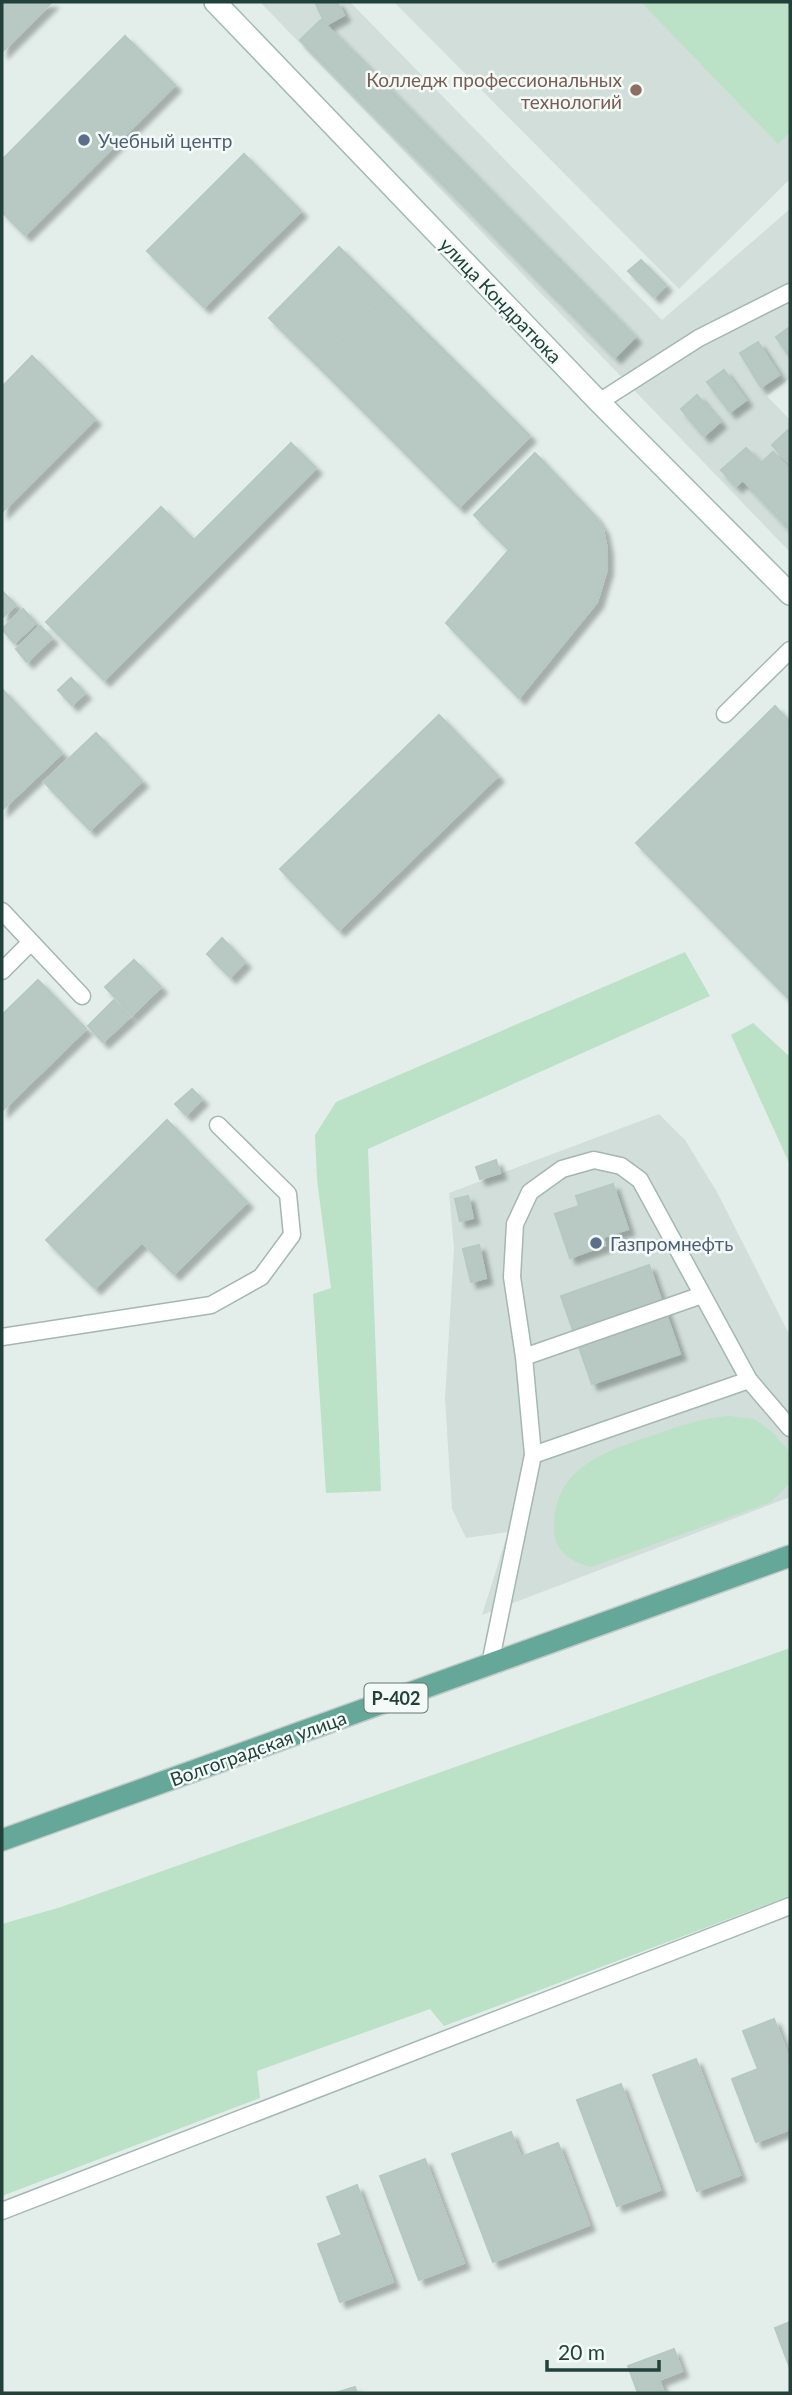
<svg xmlns="http://www.w3.org/2000/svg" width="792" height="2395" viewBox="0 0 792 2395" font-family="Lato,sans-serif">
<style>
.built{fill:#d1ded9}
.green{fill:#bbe1c6}
.building{fill:#b8c9c3;stroke:#b5c8c1;stroke-width:2;filter:url(#shadow)}
.lines{fill:none;stroke-linecap:round;stroke-linejoin:round}
.lane-casing{stroke:#a5b7b2;stroke-width:19}
.secondary-casing{stroke:#a1bbb2;stroke-width:24}
.primary-casing{stroke:#c1cac8;stroke-width:24}
.lane{stroke:#fff;stroke-width:16}
.secondary{stroke:#fff;stroke-width:21}
.primary{stroke:#65a798;stroke-width:21}
.education-dot{fill:#8d6e63;stroke:#f4faf7;stroke-width:2.5}
.service-dot{fill:#5c6f8a;stroke:#f4faf7;stroke-width:2.5}
.labels{text-anchor:middle;dominant-baseline:central;stroke-width:5;stroke-linejoin:round;paint-order:stroke}
.shield{fill:#f4faf7;stroke:#607873;stroke-width:2}
.shield-label{font-size:18px;font-weight:bold;fill:#21413a}
.education-label{font-size:19px;fill:#785e54;stroke:#f4faf7;text-anchor:end}
.service-label{font-size:19px;fill:#4e5e75;stroke:#f4faf7;text-anchor:start}
.street-label{font-size:19px;fill:#21413a;stroke:#f4faf7}
</style>
<defs>
<filter id="shadow"><feDropShadow dx="6" dy="6" stdDeviation="2" flood-color="#0004"/></filter>
</defs>
<rect width="100%" height="100%" fill="#e3eeea"/>
<path class="built" d="M260,2H350L662,320L790,209V378L767,396L790,420V552Z
M394,2H790V179L679,289Z
M659,1114L685,1140L717,1192L790,1336V1497L482,1615L508,1532L466,1538L452,1509L445,1399L454,1248L449,1193Z"/>
<path class="green" d="M641,2H790V132L778,144Z
M685,952L710,996L368,1149L381,1491L326,1493L313,1294L331,1288L317,1179L315,1135L336,1102Z
M753,1023L790,1057V1165L731,1035Z
M729,1416L754,1419L771,1431L790,1452V1483L771,1502L591,1567C571,1562 554,1551 554,1528C554,1468 603,1452 651,1436C677,1427 701,1418 729,1416Z
M790,1648V1896L444,2026L430,2009L257,2071L260,2098L2,2196V1924L61,1907Z"/>
<path class="building" d="M2,2H52L2,52Z
M315,2H337L344,15L326,25Z
M321,20L635,337L615,357L300,40Z
M125,36L175,85L25,235L2,212V160Z
M244,154L301,211L204,307L147,251Z
M339,247L388,295L317,365L269,318Z
M641,260L666,285L654,297L628,271Z
M388,295L530,436L459,507L317,365Z
M790,327V357L776,337Z
M758,342L779,375L761,387L740,353Z
M32,356L95,419L2,512V387Z
M724,370L746,400L730,412L707,382Z
M697,395L720,422L704,436L681,409Z
M788,430L790,433V465L772,445Z
M291,443L316,468L104,680L46,622L161,507L194,540Z
M746,448L761,463L773,452L790,470V530L743,480L736,486L721,470Z
M535,453L595,516L603,529L607,549V569L597,602L519,698L446,623L509,550L474,515Z
M3,592L16,605L2,618V594Z
M23,609L36,623L14,643L2,629Z
M40,626L52,638L27,662L16,649Z
M71,678L85,693L72,705L58,690Z
M2,689L62,753L2,810Z
M775,706L790,722V1000L636,843Z
M439,715L498,776L339,930L280,869Z
M96,733L142,781L90,830L44,782Z
M222,938L245,962L230,977L207,954Z
M134,960L161,987L132,1015L105,987Z
M38,980L86,1029L2,1111V1015Z
M114,1000L130,1017L103,1042L88,1026Z
M192,1089L202,1099L186,1115L175,1104Z
M167,1120L247,1202L174,1274L142,1242L95,1288L46,1240Z
M496,1160L500,1173L480,1179L476,1167Z
M613,1184L628,1229L603,1237L605,1245L570,1258L555,1214L579,1206L576,1196Z
M468,1196L473,1218L460,1221L455,1199Z
M479,1245L486,1278L471,1282L463,1249Z
M649,1265L680,1354L592,1384L561,1296Z
M774,2019L790,2061V2129L756,2142L732,2079L758,2069L743,2031Z
M696,2059L740,2175L697,2191L653,2075Z
M621,2084L660,2190L617,2206L577,2100Z
M511,2132L521,2157L558,2143L589,2225L493,2262L452,2154Z
M425,2159L464,2263L419,2280L380,2176Z
M357,2185L393,2282L340,2302L318,2244L342,2235L327,2197Z
M790,2322V2368L775,2328Z
M674,2349L682,2371L659,2380L664,2393H638L628,2366Z
M355,2387L357,2393H335Z"/>
<g class="lines">
<defs>
<path id="lane" d="M599,402L699,338L790,292
M725,714L790,650
M2,911L82,996
M2,971L31,942
M2,1337L211,1305L261,1277L292,1235L288,1194L218,1125
M524,1357L702,1295
M533,1455L749,1380
M490,1664L533,1455L524,1357L512,1277L515,1224L530,1192L562,1169L594,1160L621,1166L640,1180L749,1380L790,1428
M2,2211L790,1906"/>
<path id="secondary" d="M215,2L599,402L790,594"/>
<path id="primary" d="M2,1840L790,1556"/>
</defs>
<use href="#lane" class="lane-casing"/>
<use href="#secondary" class="secondary-casing"/>
<use href="#primary" class="primary-casing"/>
<use href="#lane" class="lane"/>
<use href="#secondary" class="secondary"/>
<use href="#primary" class="primary"/>
</g>
<circle class="education-dot" cx="636" cy="90" r="7"/>
<g class="service-dot">
<circle cx="84" cy="140" r="7"/>
<circle cx="596" cy="1243" r="7"/>
</g>
<g class="labels">
<rect class="shield" x="364.5" y="1683.5" width="63" height="29" rx="5"/>
<g class="shield-label">
<text x="396" y="1698">Р-402</text>
</g>
<g class="education-label">
<text x="622" y="79">Колледж профессиональных<tspan x="622" dy="22">технологий</tspan></text>
</g>
<g class="service-label">
<text x="98" y="140">Учебный центр</text>
<text x="610" y="1243">Газпромнефть</text>
</g>
<g class="street-label">
<text transform="translate(501 300) rotate(46)">улица Кондратюка</text>
<text transform="translate(258 1748) rotate(-20)">Волгоградская улица</text>
</g>
</g>
<rect width="792" height="2395" fill="none" stroke="#21413a" stroke-width="7"/>
<path d="M547 2360v10h112v-10" fill="none" stroke="#21413a" stroke-width="3.5"/>
<text x="558" y="2360" font-size="21" fill="#21413a" stroke="#f4faf7" stroke-width="5" paint-order="stroke">20 m</text>
</svg>
